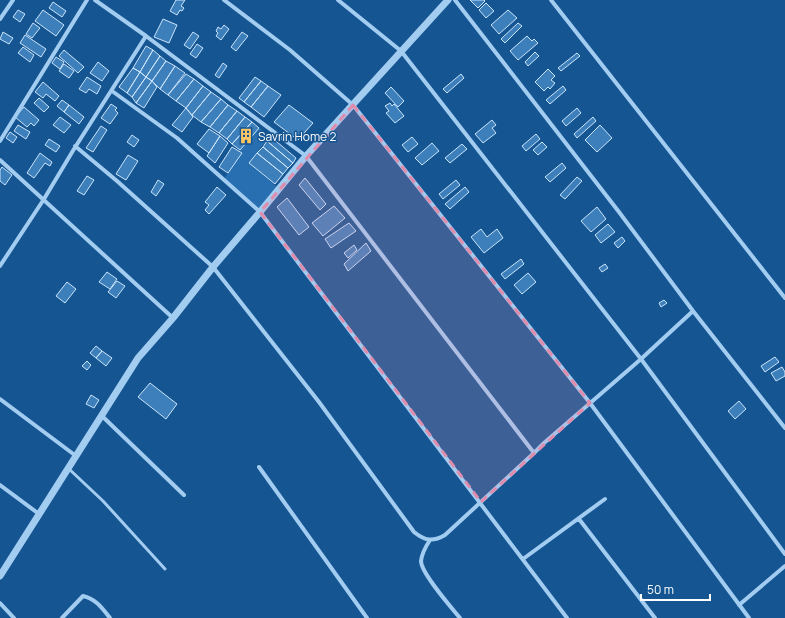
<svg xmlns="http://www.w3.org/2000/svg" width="785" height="618" viewBox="0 0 785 618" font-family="Manrope,sans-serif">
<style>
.green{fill:#276fb1}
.building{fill:#3d7fba;stroke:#cae4fc}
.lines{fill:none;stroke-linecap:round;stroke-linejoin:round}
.service{stroke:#a3ccf1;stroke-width:3}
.minor{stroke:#a3ccf1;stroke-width:4}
.tertiary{stroke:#a3ccf1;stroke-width:7}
.marked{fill:#e08cad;fill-opacity:0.2;stroke:#e08cad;stroke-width:3;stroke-dasharray:8 5;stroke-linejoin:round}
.labels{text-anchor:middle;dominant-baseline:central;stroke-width:3;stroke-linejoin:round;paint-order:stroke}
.poi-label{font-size:12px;fill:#fff;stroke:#155592;text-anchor:start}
</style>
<rect width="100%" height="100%" fill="#155592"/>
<path class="green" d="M259,128L270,136L249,163L278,188L260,212L224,179L241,153L240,150Z"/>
<path class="building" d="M176,0H185L181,6L184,8L182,11L180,10L177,15L170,11Z
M470,0H484L485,1L478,8Z
M53,2L66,11L62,17L49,8Z
M486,3L494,11L486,18L479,10Z
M18,10L25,14L20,22L13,17Z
M43,10L64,25L56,36L35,21Z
M508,10L517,18L499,34L491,25Z
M163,19L177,25L169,43L154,37Z
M33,23L40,28L32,38L26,34Z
M518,23L522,26L505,43L501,39Z
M224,25L229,29L221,40L216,36L218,33L216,31L218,27L221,29Z
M3,32L13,38L9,44L0,39Z
M193,32L199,36L190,49L184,45Z
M242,32L248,36L236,51L231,47Z
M25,35L46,49L41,57L20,43Z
M527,36L532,41L534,39L538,43L518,60L510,51Z
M197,44L203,48L196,58L190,54Z
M146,46L153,50L140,72L133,68Z
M23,47L34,55L30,62L18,53Z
M64,50L84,67L78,73L59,56Z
M153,50L160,56L146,77L140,72Z
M535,52L539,56L528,66L525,62Z
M577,53L580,56L561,71L558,68Z
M160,56L166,61L152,81L146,77Z
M56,57L64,62L60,69L52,63Z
M166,61L175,66L160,89L152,81Z
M98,62L109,71L102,81L90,73Z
M223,63L227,66L219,78L215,75Z
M64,64L74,71L69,78L59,71Z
M175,66L185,73L168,95L160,89Z
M133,68L140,72L127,93L119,87Z
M548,69L555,76L551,80L555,83L550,89L548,87L544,91L535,82Z
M140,72L146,77L132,97L127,93Z
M186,74L194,79L176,101L168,95Z
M461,74L464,78L447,93L443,89Z
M87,77L101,86L97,94L89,89L86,93L79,89Z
M146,77L152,81L136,103L132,97Z
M255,77L261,81L244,102L239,98Z
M194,79L203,86L186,108L176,101Z
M152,81L157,87L144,108L136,103Z
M261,81L268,86L251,107L244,102Z
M43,82L59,96L55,101L46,94L43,98L35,92Z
M203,86L211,92L192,115L186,108Z
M268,86L281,95L264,117L251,107Z
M563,86L566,90L550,104L546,100Z
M391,87L404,101L398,107L385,93Z
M211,92L221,99L201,122L192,115Z
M39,98L49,107L44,112L34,103Z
M221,99L228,105L210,127L201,122Z
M62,100L69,105L64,112L57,106Z
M390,103L392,106L394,104L404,116L395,123L386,113L389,111L385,106Z
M111,104L117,108L115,110L118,113L110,124L101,118Z
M69,105L84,117L79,124L64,112Z
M228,105L237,111L219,133L210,127Z
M289,105L313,123L298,140L274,122Z
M24,107L39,120L34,126L31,123L27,127L15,117Z
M186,108L193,117L182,132L172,125Z
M577,108L581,113L566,126L562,121Z
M237,111L245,117L227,139L219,133Z
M60,117L71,125L64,133L53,125Z
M245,117L252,122L232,144L227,139Z
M593,117L596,121L577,138L574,134Z
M492,120L496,125L492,128L496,133L483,143L475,134Z
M252,122L259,128L240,150L232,144Z
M18,125L30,132L26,139L14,131Z
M600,125L612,138L597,152L585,140Z
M101,126L107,130L93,152L86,148Z
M209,129L220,136L209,153L197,144Z
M10,132L17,137L13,143L6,138Z
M536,134L540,139L526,151L522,146Z
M132,135L139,140L134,147L127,142Z
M220,136L228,143L215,163L207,156Z
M270,136L296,158L293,163L267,141Z
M412,137L418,144L408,152L402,145Z
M49,139L60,146L56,152L45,145Z
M267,141L293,163L288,168L263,147Z
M542,142L547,147L538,155L533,150Z
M432,143L439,151L422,165L415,158Z
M462,144L467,149L450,163L445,158Z
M232,147L242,153L228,173L219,167Z
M263,147L288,168L283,174L257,153Z
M40,153L52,162L50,166L45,163L34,178L27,173Z
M257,153L283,174L275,184L249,163Z
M128,155L138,161L126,180L116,174Z
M562,163L566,168L550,182L545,177Z
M2,167L12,175L5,185L0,181V170Z
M87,176L94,180L84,195L77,191Z
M577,177L582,181L565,199L560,195Z
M305,178L326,204L320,210L299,185Z
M158,180L164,184L156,196L151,192Z
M456,180L460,185L443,199L439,194Z
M217,187L226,195L209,214L205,210L209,205L205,202Z
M465,187L469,192L450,209L445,204Z
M287,198L309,227L299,235L277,207Z
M334,206L345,218L323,236L312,223Z
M597,207L606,219L591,232L581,221Z
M349,223L356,231L331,248L325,239Z
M608,224L615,232L601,243L595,235Z
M481,229L487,237L497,229L503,238L484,253L471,237Z
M622,237L625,241L618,248L614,243Z
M366,243L371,251L348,271L344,264Z
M354,245L357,250L348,258L344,253Z
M521,259L524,264L505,279L501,274Z
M605,264L608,268L602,272L599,268Z
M107,272L117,279L110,289L99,282Z
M528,273L536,282L522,294L514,285Z
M117,281L125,286L116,298L108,292Z
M67,282L76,289L65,303L56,296Z
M664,300L667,303L661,307L659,303Z
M96,346L102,351L96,358L90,353Z
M102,351L112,358L106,366L96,358Z
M775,357L779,362L765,372L761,366Z
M87,361L91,365L87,370L82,366Z
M782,367L785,372V376L776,381L771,373Z
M150,383L177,404L166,419L138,397Z
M91,395L99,400L94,408L86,404Z
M739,401L746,409L735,419L728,411Z"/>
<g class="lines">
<path class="service" d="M68,468L103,501L165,569"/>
<path class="minor" d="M95,0L146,36L306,156L534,453
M224,0L290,50L353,105L590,403L749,618
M338,0L401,51L641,359L785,554
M455,0L619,212L693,311L785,428
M551,0L785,298
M0,19L13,0
M112,91L177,138L260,212L567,618
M0,141L87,0
M75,146L117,181L213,267L319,402L414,532C425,541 433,542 445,535L534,453L544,443L641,359L693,311
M0,160L173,318
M0,266L44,199L74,149L146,36
M0,399L76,456
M102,416L184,495
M259,467L367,618
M0,485L39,514
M579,519L655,618
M430,540C426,546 422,553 421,561C421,573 451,607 460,618
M523,559L605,499
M0,603L14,618
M739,605L785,566
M62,618L83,596C96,599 102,608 110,618"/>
<path class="tertiary" d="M0,576L138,358L173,318L213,267L260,212L306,156L448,0"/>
</g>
<path class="marked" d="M353,105L590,403L481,502L260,212Z"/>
<defs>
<symbol id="building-bare" viewBox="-9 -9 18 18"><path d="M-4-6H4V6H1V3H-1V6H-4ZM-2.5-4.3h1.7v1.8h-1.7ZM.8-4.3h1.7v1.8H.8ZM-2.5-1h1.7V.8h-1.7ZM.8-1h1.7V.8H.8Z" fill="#ffc763" stroke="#155592" stroke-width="2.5" paint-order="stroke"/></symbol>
</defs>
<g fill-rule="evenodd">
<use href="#building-bare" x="235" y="125" width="22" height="22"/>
</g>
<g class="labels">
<g class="poi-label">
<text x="258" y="136">Savrin Home 2</text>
</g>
</g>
<path d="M641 594v6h69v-6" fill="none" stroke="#ffffff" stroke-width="2"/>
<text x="647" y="594" font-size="12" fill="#ffffff" stroke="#155592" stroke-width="3" paint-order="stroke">50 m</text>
</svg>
